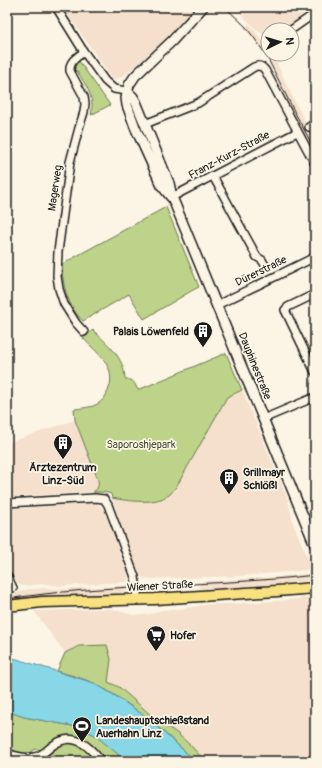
<svg xmlns="http://www.w3.org/2000/svg" width="322" height="768" viewBox="0 0 322 768" font-family="Pangolin,sans-serif">
<style>
.built{fill:#f4e0cc}
.green{fill:#bcd389;stroke:#6c7852}
.water{fill:#88d7e6;stroke:#5d8c95}
.lines{fill:none;stroke-linecap:round;stroke-linejoin:round}
.minor-tunnel{stroke:#dad4c7;stroke-width:7;stroke-dasharray:7 3.5;stroke-linecap:butt}
.minor-casing{stroke:#1c1c1c;stroke-width:10}
.secondary-casing{stroke:#1c1c1c;stroke-width:12}
.primary-casing{stroke:#1c1c1c;stroke-width:13}
.minor{stroke:#fcf5e5;stroke-width:7}
.secondary{stroke:#fcf5e5;stroke-width:9}
.primary{stroke:#f9e181;stroke-width:10}
.tram{stroke:#1c1c1c;stroke-width:1}
.labels{text-anchor:middle;dominant-baseline:central;stroke-width:3.5;stroke-linejoin:round;paint-order:stroke}
.street-label{font-size:11px;fill:#1c1c1c;stroke:#fcf5e5}
.poi-label{font-size:11px;font-weight:bold;fill:#1c1c1c;stroke:#fcf5e5;text-anchor:start}
.park-label{font-size:11px;fill:#4c533d;stroke:#fcf5e5}
</style>
<rect width="100%" height="100%" fill="#fcf5e5"/>
<filter id="ink" filterUnits="userSpaceOnUse"><feTurbulence type="fractalNoise" baseFrequency=".025" numOctaves="2"/><feDisplacementMap in="SourceGraphic" scale="8" xChannelSelector="R" yChannelSelector="G"/><feConvolveMatrix kernelMatrix="1 2 1 2 8 2 1 2 1" color-interpolation-filters="sRGB"/></filter>
<g filter="url(#ink)">
<path class="built" d="M63,7H195L158,47L122,77L118,78L117,80L112,78L110,76Z
M234,7H312L284,30H268V37L259,32Z
M249,24L265,44L268,48V54H272L277,64L295,102L315,141V155L296,121L273,69L266,57L253,38L244,28Z
M242,390L288,500L293,523L311,566L310,569L307,570L243,576L148,579L143,578L139,574L112,498L135,501H153L179,482L227,397Z
M75,420L98,480V486L97,489L93,492H89L7,497V443Z
M95,503L100,506L104,510L128,576V581L126,582L62,586L44,584L24,586L19,585L17,583L7,561V509Z
M315,573L314,577L306,581L278,584L203,589L200,588L197,582L276,577Z
M131,585L129,589L125,591L114,594L66,596L41,598L7,603V597L23,590L44,588L62,589Z
M315,597V761H205L192,747L178,734L152,716L119,687L108,682L111,659L79,646L65,653L34,611L98,609H112L133,615H143L154,613L161,610L180,609L210,604H232L277,601Z"/>
<path class="green" d="M76,61H79L110,105L91,115C95,96 86,86 77,71L74,70V63Z
M166,207L199,287L193,290L144,319L129,294L83,321C68,307 62,285 62,264Z
M93,330C108,345 124,356 125,379C135,380 134,383 138,390L226,353L242,390L227,397L179,482C176,487 173,492 169,495C155,505 128,501 112,498L111,494L105,492H93C98,489 99,486 98,480L75,420L74,409C94,407 104,406 110,385C111,380 111,372 108,367C103,356 91,347 83,338Z
M107,645L111,659L108,682L119,687L152,716L178,734L192,747L205,761H195C166,733 131,702 95,684C84,678 69,675 57,671L65,653L79,646Z
M7,711L24,717L78,727L95,735L126,761H34L47,752L46,749L41,750L36,749L32,751L29,755H26L7,750Z"/>
<path class="water" d="M7,656L94,683L117,697L146,717L181,748L195,761H126L95,735L78,727L24,717L7,711Z"/>
<g class="lines">
<path class="minor-tunnel" d="M265,265L269,274"/>
<defs>
<path id="minor" d="M56,7L84,52L105,81L114,89L127,91
M291,30L311,16L315,11
M144,123L150,122L198,103L254,67C258,65 262,66 265,70L315,164
M309,127L315,123
M213,176L257,257L262,260L265,265
M172,197L297,132
M315,294L288,307L285,310L315,372
M217,305L315,257
M84,332L76,323L64,304L59,289L57,276L58,252L70,162L79,128L84,112L85,104L84,97L70,71C69,61 77,57 84,52
M263,419L315,397
M7,503L95,498L104,499L108,505L135,577L136,583L137,600
M7,575L13,588
M7,753C15,756 25,759 34,757C42,756 47,750 52,746C73,730 88,745 101,761"/>
<path id="secondary" d="M127,91L133,97L136,102L169,183L172,197L315,545
M171,197L162,186L135,127L127,105L126,98L129,85L135,76L172,41L203,7"/>
<path id="primary" d="M7,606L42,602L155,599L277,591L315,588"/>
</defs>
<use href="#minor" class="minor-casing"/>
<use href="#secondary" class="secondary-casing"/>
<use href="#primary" class="primary-casing"/>
<use href="#minor" class="minor"/>
<use href="#secondary" class="secondary"/>
<use href="#primary" class="primary"/>
<path class="tram" d="M225,7L245,26L255,39L266,55L294,111L315,150
M7,599C109,583 213,587 315,575"/>
</g>
</g>
<defs>
<symbol id="building-pin" viewBox="-11 -11 22 30"><path d="M0 17L-7.5 6A9.5 9.5 0 1 1 7.5 6Z" fill="#1c1c1c" stroke="#fcf5e5"/><path d="M-4-6H4V6H1V3H-1V6H-4ZM-2.5-4.3h1.7v1.8h-1.7ZM.8-4.3h1.7v1.8H.8ZM-2.5-1h1.7V.8h-1.7ZM.8-1h1.7V.8H.8Z" fill="#fff"/></symbol>
<symbol id="supermarket-pin" viewBox="-11 -11 22 30"><path d="M0 17L-7.5 6A9.5 9.5 0 1 1 7.5 6Z" fill="#1c1c1c" stroke="#fcf5e5"/><path d="M-6-5.5h2.5l.6 2H6L4.5 2H-2.5L-4.4-4H-6ZM-1.5 3.2a1.3 1.3 0 1 0 .1 0ZM3 3.2a1.3 1.3 0 1 0 .1 0Z" fill="#fff"/></symbol>
<symbol id="stadium-pin" viewBox="-11 -11 22 30"><path d="M0 17L-7.5 6A9.5 9.5 0 1 1 7.5 6Z" fill="#1c1c1c" stroke="#fcf5e5"/><path d="M0-5a6.5 5 0 1 0 0 10a6.5 5 0 1 0 0-10ZM-3.5-1.8h7v3.6h-7Z" fill="#fff"/></symbol>
</defs>
<g fill-rule="evenodd">
<use href="#building-pin" x="192" y="320" width="22" height="30"/>
<use href="#building-pin" x="52" y="432" width="22" height="30"/>
<use href="#building-pin" x="218" y="467" width="22" height="30"/>
<use href="#supermarket-pin" x="145" y="624" width="22" height="30"/>
<use href="#stadium-pin" x="71" y="715" width="22" height="30"/>
</g>
<g class="labels">
<g class="street-label">
<text transform="translate(229 155) rotate(-28)">Franz-Kurz-Straße</text>
<text transform="translate(55 188) rotate(-82)">Magerweg</text>
<text transform="translate(261 271) rotate(-26)">Dürerstraße</text>
<text transform="translate(255 366) rotate(68)">Dauphinestraße</text>
<text transform="translate(160 586) rotate(-3)">Wiener Straße</text>
</g>
<g class="poi-label">
<text x="189" y="331" text-anchor="end">Palais Löwenfeld</text>
<text x="63" y="467" text-anchor="middle">Ärztezentrum<tspan x="63" dy="13">Linz-Süd</tspan></text>
<text x="243" y="472">Grillmayr<tspan x="243" dy="13">Schlößl</tspan></text>
<text x="170" y="635">Hofer</text>
<text x="96" y="720">Landeshauptschießstand<tspan x="96" dy="13">Auerhahn Linz</tspan></text>
</g>
<g class="park-label">
<text x="141" y="444">Saporoshjepark</text>
</g>
</g>
<rect width="322" height="768" fill="none" stroke="#fcf5e5" stroke-width="24"/>
<rect x="12" y="12" width="298" height="744" fill="none" stroke="#1c1c1c" stroke-width="1.5" filter="url(#ink)"/>
<g transform="translate(280 42) rotate(85)"><circle r="19" fill="#fcf5e5" stroke="#a29e95"/>
<path d="M0-3L7 15L0 10L-7 15Z" fill="#1c1c1c"/>
<text y="-6" font-size="11" font-weight="bold" text-anchor="middle" fill="#1c1c1c">N</text>
</g>
</svg>
